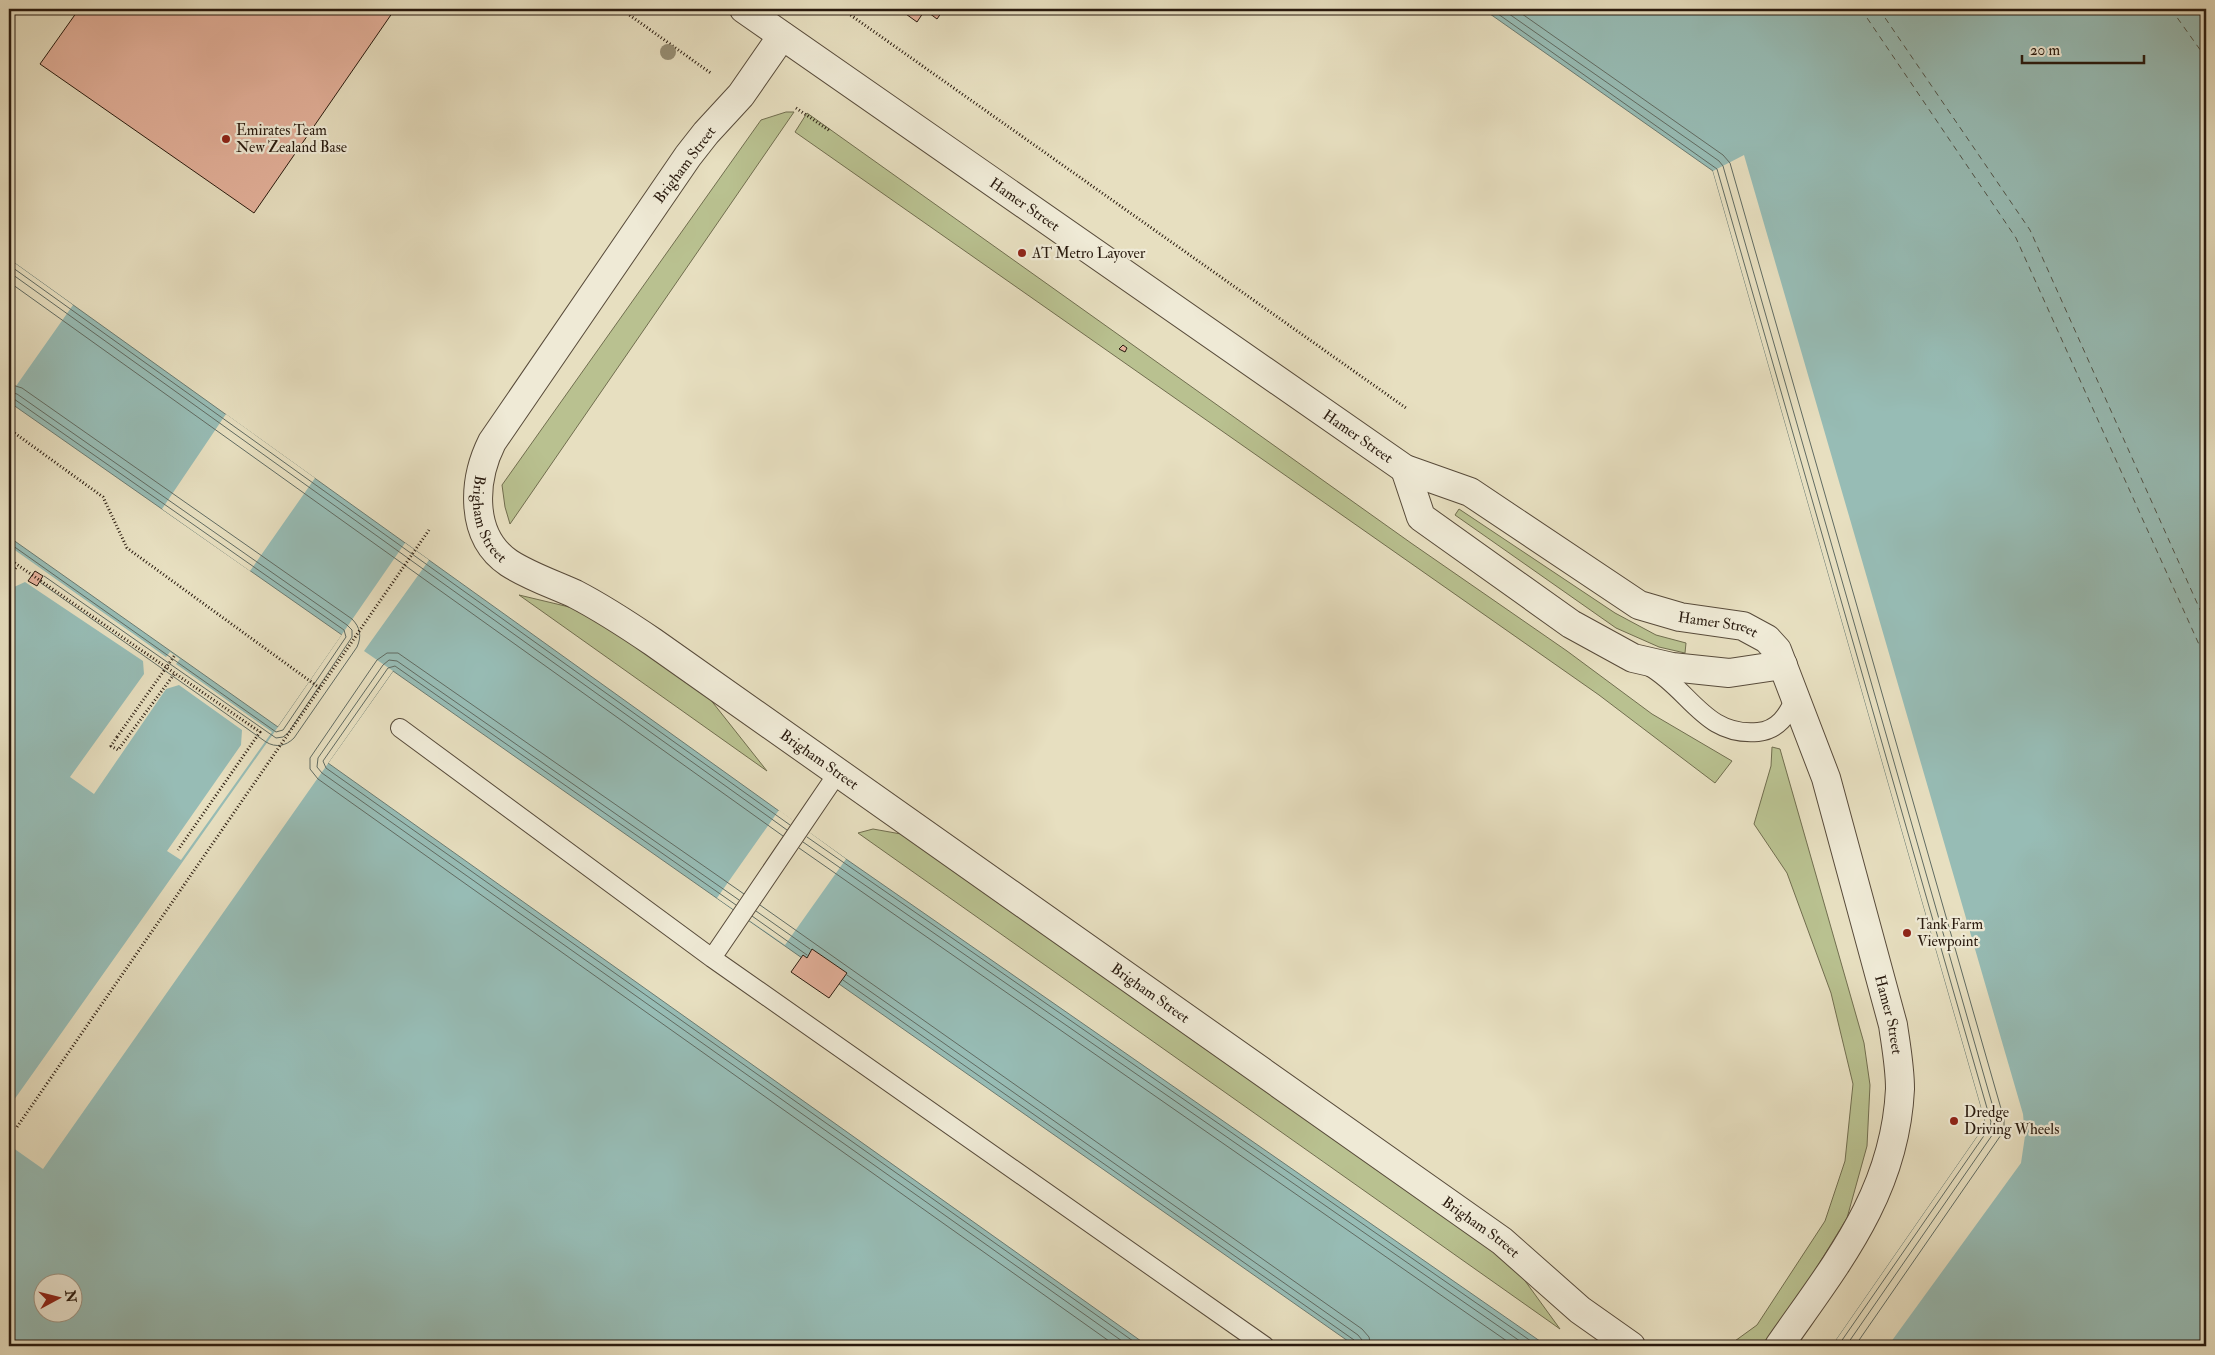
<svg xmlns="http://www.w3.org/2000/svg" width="2215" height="1355" viewBox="0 0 2215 1355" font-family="'IM FELL Double Pica',serif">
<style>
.green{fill:#b9c190;stroke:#716e4f}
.water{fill:#97bcb5;stroke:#6b7b72;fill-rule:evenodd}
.pier{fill:#e7dfc0}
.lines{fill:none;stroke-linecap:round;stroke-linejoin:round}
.shore{stroke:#606b62;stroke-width:1}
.ferry{stroke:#505348;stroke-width:1;stroke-dasharray:6 5;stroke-linecap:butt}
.building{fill:#e3b09a;stroke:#291a0e}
.lane-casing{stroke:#584b3a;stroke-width:20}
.street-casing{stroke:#584b3a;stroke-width:30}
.path{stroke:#291a0e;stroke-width:3;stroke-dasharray:1 2.5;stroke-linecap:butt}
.lane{stroke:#efead6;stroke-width:18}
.street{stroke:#efead6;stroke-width:28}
.path-bridge{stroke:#291a0e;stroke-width:3;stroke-dasharray:1 2.5;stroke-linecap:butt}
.tree{fill:#968e74}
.poi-dot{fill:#8f2418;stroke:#efead6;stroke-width:2}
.labels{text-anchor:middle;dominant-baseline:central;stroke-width:4.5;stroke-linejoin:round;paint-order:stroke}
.poi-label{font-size:15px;fill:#291a0e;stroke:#efead6;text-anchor:start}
.street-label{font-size:15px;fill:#291a0e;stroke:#efead6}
</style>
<rect width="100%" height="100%" fill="#e7dfc0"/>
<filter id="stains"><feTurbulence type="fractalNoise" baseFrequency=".004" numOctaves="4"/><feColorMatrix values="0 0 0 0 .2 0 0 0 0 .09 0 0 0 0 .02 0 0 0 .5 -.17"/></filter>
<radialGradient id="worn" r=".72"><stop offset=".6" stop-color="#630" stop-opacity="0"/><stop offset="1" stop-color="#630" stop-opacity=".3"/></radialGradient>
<path class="green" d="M786,112H794L510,524L505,507L502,485L761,120Z
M807,113L1411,543L1567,651L1652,714L1732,761L1715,783L1599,695L795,132Z
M1459,509L1615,613L1656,635L1686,643L1685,653L1659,647L1616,628L1455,515Z
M519,595L586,611L710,699L767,771Z
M1772,747L1780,749L1864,1043L1870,1085L1867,1146L1847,1218L1776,1334L1756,1346H1728L1757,1325L1825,1221L1845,1161L1853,1084L1831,993L1787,873L1754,824L1771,766Z
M873,829L901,834L1488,1243L1515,1267L1560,1329L858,833Z"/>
<path class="water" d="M1483,9H2206V1346H1832L1986,1124L1713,171Z
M9,259L846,859L1547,1346H1355L393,671L328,763L1148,1346H9V537L278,727L342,635L9,402ZM42,1282H72V1312H42Z"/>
<path class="pier" d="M1744,155L2023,1114L2025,1136L2021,1163L1888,1346H1832L1986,1124L1713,171Z
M9,259L73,305L9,396Z
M226,414L315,478L250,571L162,509Z
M405,543L429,560L364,651L393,671L43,1169L9,1145V1107L278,727Z
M9,546L166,657L170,652L180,659L176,664L272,732L181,860L167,851L241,745L242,730L179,685L166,689L94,794L70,777L144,674L143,661L25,582L14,587L9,595Z
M779,810L846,859L785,945L717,898Z"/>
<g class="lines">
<path class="shore" d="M1491,9L1717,169L1991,1122L1990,1127L1838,1346
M1502,9L1719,161L1723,166L1997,1121L1995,1131L1846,1346
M1515,9L1723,155L1730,163L2004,1119V1127L2001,1135L1855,1346
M9,265L790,825
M9,272L787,830
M9,282L783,836
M9,384L22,388L352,619C360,627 362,636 357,647L294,738C286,746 276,748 266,742L41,583
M9,392L17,394L347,625L352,630V637L288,733L283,737L276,738L44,576
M9,398L14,399L344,630L346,637L283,730L276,732L9,543
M807,837L1538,1346
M803,842L1527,1346
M799,848L1514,1346
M744,894L398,653H387L377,660L310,758V769L318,779L1116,1346
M739,900L397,661L389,660L383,665L318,758L317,767L322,773L1129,1346
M736,905L395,666L388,668L323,761L326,768L1140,1346
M760,905L1362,1329L1369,1337L1371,1346
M756,911L810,949
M752,916L807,955
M847,975L1358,1335L1362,1340L1363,1346
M843,980L1354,1340L1357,1346"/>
<path class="ferry" d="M1861,9L2016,238L2206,660
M1879,9L2030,230L2206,623
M2171,9L2206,58"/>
</g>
<path class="building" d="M79,9H395L254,213L40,64Z
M899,9H923L925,10L917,22Z
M926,9H944L937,19L925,10Z
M1123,345L1127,348L1125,352L1119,349Z
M35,571L43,576L37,586L28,581Z
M812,949L847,973L829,998L791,972L803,955L807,958Z"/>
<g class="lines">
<defs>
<path id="lane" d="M1650,667C1690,690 1705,737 1758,732C1778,730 1788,715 1795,698
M400,728L712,958L1265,1346
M712,958L837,774"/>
<g id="street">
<path id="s1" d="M744,9L1405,469L1470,492L1639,605L1680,617L1743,626L1767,639L1777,650L1826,778L1893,1025C1896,1046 1900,1067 1900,1089C1895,1194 1836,1264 1779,1346"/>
<path id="s2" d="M782,36L741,95L706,133L688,156L492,442C473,480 469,536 509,563C529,576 553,584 575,594C602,608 628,625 653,642L1502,1241L1580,1310L1631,1346"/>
<path d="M1405,469L1421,517L1571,624L1633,658L1672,667L1729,673L1783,665"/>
</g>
</defs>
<use href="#lane" class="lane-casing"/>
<use href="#street" class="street-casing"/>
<path class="path" d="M621,9L712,74
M842,9L1406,408
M796,108L830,131
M9,429L103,497L127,548L321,689
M9,559L260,732L178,850
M9,577L17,566
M117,737L111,746L118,750L175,673
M17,1127L429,530"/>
<use href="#lane" class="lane"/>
<use href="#street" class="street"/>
<path class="path-bridge" d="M117,737L175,655"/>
</g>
<circle class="tree" cx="668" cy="52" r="8"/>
<g class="poi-dot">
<circle cx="226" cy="139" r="5"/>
<circle cx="1022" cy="253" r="5"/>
<circle cx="1907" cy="933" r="5"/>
<circle cx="1954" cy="1121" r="5"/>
</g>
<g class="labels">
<g class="poi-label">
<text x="236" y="130">Emirates Team<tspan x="236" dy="17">New Zealand Base</tspan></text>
<text x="1032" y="253">AT Metro Layover</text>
<text x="1917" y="924">Tank Farm<tspan x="1917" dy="17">Viewpoint</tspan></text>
<text x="1964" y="1112">Dredge<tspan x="1964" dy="17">Driving Wheels</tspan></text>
</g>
<g class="street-label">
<text transform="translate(685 165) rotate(-53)">Brigham Street</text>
<text stroke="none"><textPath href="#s1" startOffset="342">Hamer Street</textPath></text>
<text stroke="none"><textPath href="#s1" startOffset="748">Hamer Street</textPath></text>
<text stroke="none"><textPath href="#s2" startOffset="581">Brigham Street</textPath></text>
<text stroke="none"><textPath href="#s1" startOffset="1159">Hamer Street</textPath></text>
<text stroke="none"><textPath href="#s2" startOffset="1001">Brigham Street</textPath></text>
<text stroke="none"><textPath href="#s2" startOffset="1406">Brigham Street</textPath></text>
<text stroke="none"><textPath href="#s1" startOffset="1608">Hamer Street</textPath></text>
<text stroke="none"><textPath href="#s2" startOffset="1811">Brigham Street</textPath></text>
</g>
</g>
<rect width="2215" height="1355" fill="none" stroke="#e7dfc0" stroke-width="30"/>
<rect x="10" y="10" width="2195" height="1335" fill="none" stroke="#291a0e" stroke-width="2.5"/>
<rect x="15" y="15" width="2185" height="1325" fill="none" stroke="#291a0e"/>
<g transform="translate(58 1298) rotate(83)"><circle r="24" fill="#efead6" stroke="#a09786"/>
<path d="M0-4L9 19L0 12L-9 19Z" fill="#8f2418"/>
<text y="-8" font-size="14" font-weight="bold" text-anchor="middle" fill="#291a0e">N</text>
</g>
<path d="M2022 55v8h122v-8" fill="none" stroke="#291a0e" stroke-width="2.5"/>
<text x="2030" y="55" font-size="15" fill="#291a0e" stroke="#efead6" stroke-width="4" paint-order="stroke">20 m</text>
<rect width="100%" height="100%" filter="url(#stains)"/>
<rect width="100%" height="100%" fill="url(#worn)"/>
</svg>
